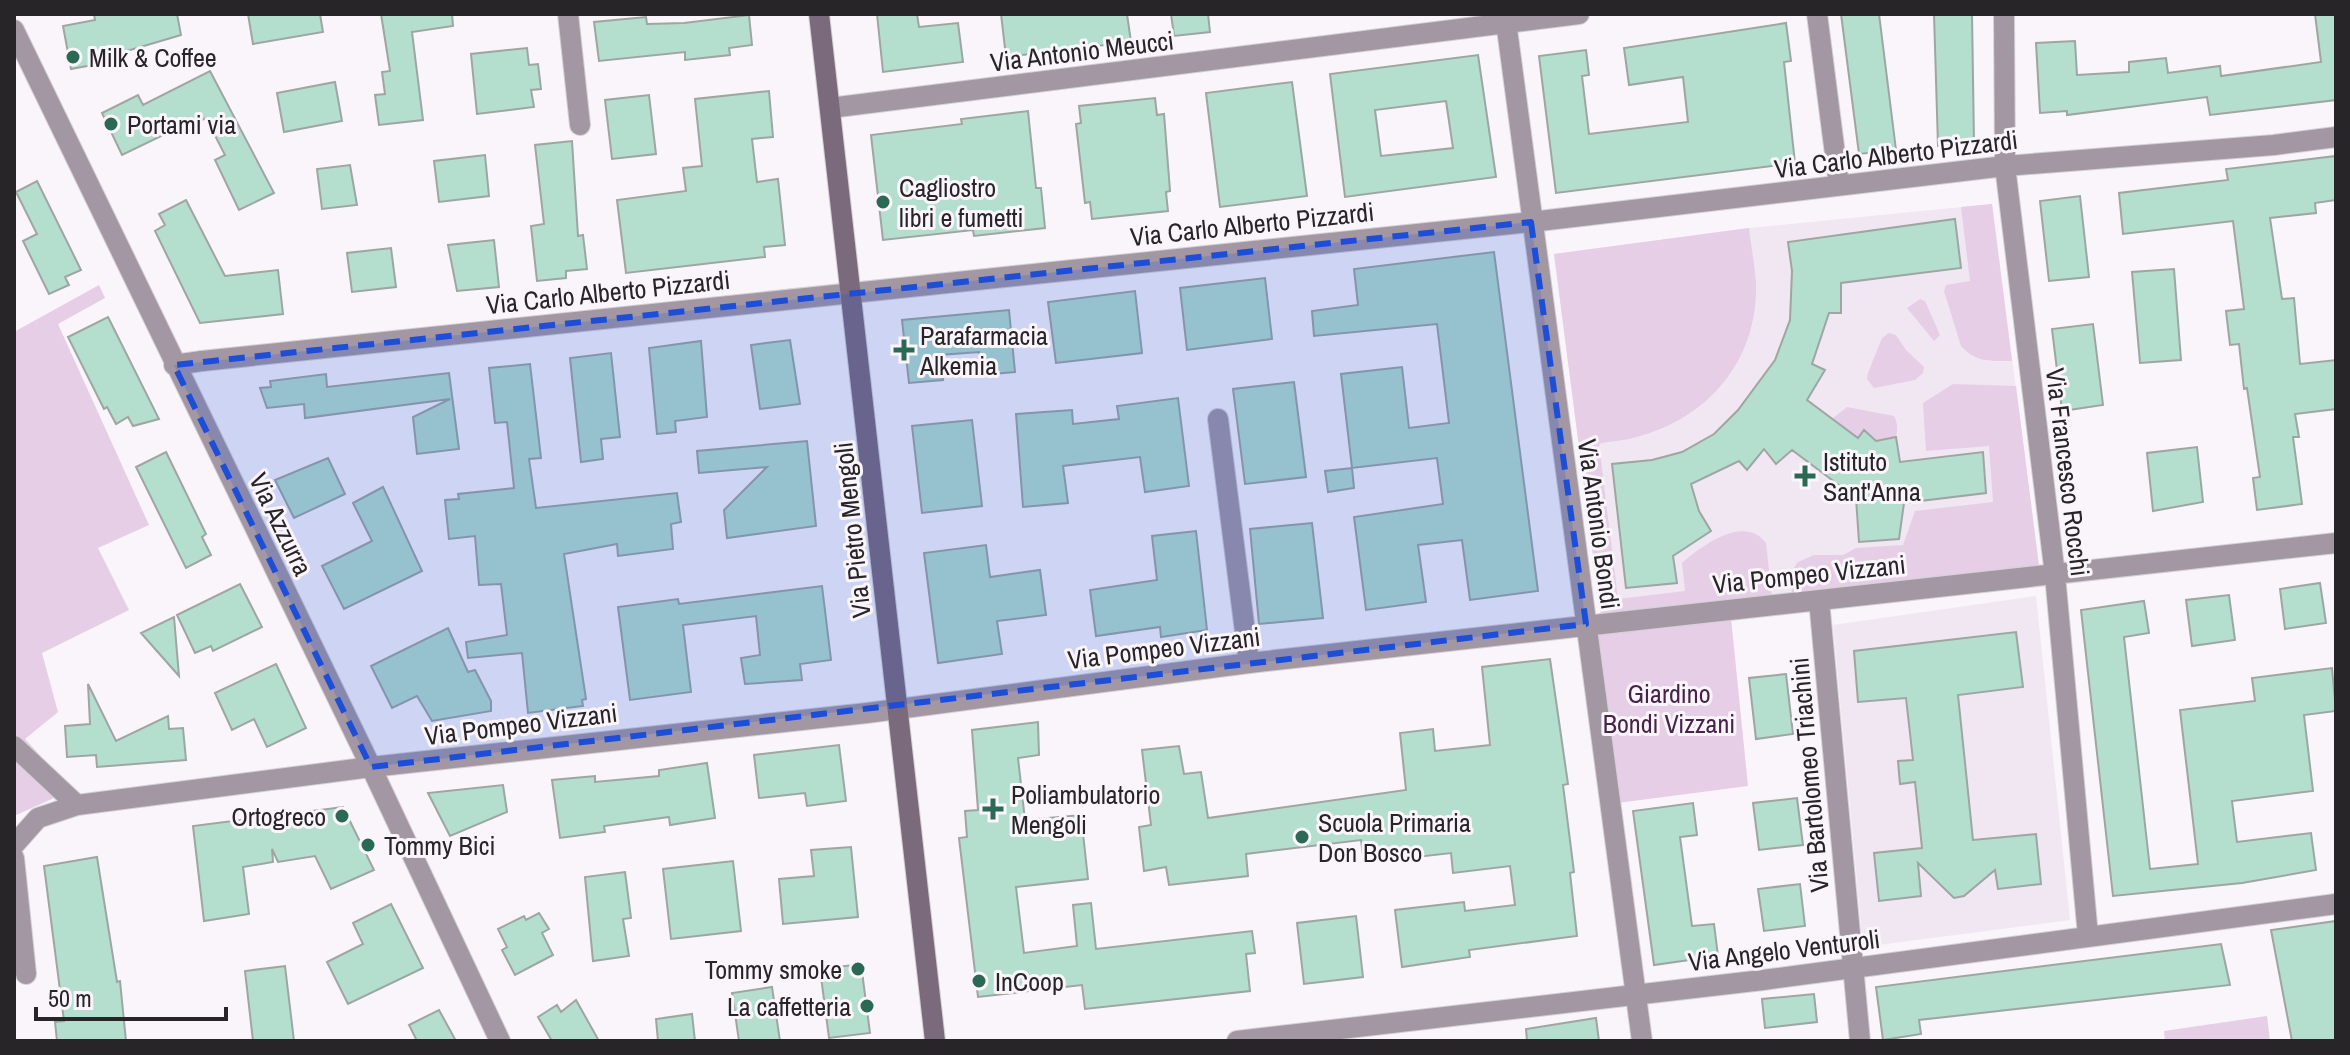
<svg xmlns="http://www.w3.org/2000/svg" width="2350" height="1055" viewBox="0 0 2350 1055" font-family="'Archivo Narrow',sans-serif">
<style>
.built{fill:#f1e7f2}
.green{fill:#e5cee6}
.building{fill:#b4decd;stroke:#9fa5a3;stroke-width:2;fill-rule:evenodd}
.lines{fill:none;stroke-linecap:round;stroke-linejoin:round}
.minor-casing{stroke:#d4d0d4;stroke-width:22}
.tertiary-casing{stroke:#d4d0d4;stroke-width:22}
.secondary-casing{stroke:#d4d0d4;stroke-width:22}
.minor{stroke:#a397a4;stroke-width:20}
.tertiary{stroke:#a397a4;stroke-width:20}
.secondary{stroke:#7b6a7c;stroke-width:20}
.marked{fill:#1d4ed8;fill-opacity:0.2;stroke:#1d4ed8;stroke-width:6;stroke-dasharray:16 10;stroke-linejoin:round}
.poi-dot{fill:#2c6955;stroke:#faf5fa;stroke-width:3}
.labels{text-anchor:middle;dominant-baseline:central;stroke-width:6;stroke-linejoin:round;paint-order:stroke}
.street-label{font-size:26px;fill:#272527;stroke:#faf5fa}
.poi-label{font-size:26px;fill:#272527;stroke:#faf5fa;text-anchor:start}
.park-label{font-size:26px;fill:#47234a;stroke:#faf5fa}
</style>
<rect width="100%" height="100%" fill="#faf5fa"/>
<path class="built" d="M1992,204L2039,566L1601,617L1554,254L1749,228Z
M2036,596L2070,920L1863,947L1833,625Z"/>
<path class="green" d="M1992,204L2012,361C1991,361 1976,363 1961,346L1944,291L1946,285L1970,281L1961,207Z
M1749,228C1751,247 1755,266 1756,284C1758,363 1705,422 1629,439C1619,441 1608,441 1599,444L1618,599L1685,591L1682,563C1702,545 1745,514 1766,543L1772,597L1601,617L1554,254Z
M99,285L105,298L58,324L149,525L98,548L129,610L42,653L58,712L25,739L72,790L14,816V332Z
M1920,299L1925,301L1940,335L1934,341L1907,308Z
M1889,333L1896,335L1906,350L1924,367L1923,373L1915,380L1874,388L1867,379L1868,373L1882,338Z
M1953,384L2016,386L2039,566L1792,595L1791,572L1798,562L1814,555H1843L1856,548L1903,545L1915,511L1993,502L1989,446L1926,451L1923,403Z
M1847,407L1894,416C1901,429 1895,440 1889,452L1864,430L1858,438L1832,419Z
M1730,608L1748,786L1610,804L1586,624Z
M2267,1016L2270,1041H2165L2164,1031Z"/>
<path class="building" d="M94,14H177L181,35L93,61V65L71,69L63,26L95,20Z
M248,14H320L323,32L253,44Z
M381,14H452L453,26L412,32L423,120L379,125L375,95L385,94L382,72L390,71Z
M877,14H917L919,27L958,23L963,62L883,72Z
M1001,14H1127L1131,42L1006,57Z
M1171,14H1208L1210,32L1174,36Z
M1841,14H1879L1896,150L1859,154Z
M1934,14H1972L1974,142L1938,146Z
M2315,14H2336V100L2210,115L2207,97L2067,115V111L2040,113L2036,43L2075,41L2077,75L2129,72V62L2166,58L2168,73L2220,66L2221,76L2321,62Z
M749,15L752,45L729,48L730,55L685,60V52L599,61L594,22L646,17L647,24L684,23Z
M1786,23L1791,61L1784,62L1795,163L1556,193L1539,56L1586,50L1589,75L1582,76L1589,134L1688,122L1683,77L1629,85L1624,48Z
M527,48L529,65L538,64L541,89L531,90L534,107L477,114L471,54Z
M1478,55L1496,177L1345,197L1330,74ZM1446,101L1453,148L1381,156L1375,110Z
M210,71L274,193L239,210L215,160L225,155L206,118L192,125L190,122L122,155L102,113L138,95L143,105Z
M335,82L342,121L284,132L277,93Z
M1292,82L1307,196L1220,207L1206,93Z
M769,91L773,137L752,139L757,182L778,179L785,245L764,247L765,257L626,273L617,200L686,191L683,168L702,166L695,99Z
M649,95L656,154L612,159L605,100Z
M1155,98L1157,115L1164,114L1170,191L1166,192L1168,211L1092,219L1090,202L1085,203L1076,124L1081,123L1079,106Z
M1028,111L1036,188H1041L1045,228L974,236L973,230L883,240L871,135L962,124L961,119Z
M572,141L578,236L583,235L587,269L566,271V278L537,281L531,226L544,224L535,145Z
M485,155L489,196L439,202L434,161Z
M2336,156V200L2315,203L2316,213L2270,218L2282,299L2294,298L2300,364L2336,360V409L2295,414L2299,437H2293L2302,504L2257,510L2253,478L2260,477L2247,388L2244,389L2239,344L2230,345L2226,311L2244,309L2233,221L2123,234L2119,193L2228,180L2226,169Z
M350,165L357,205L322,209L317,169Z
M37,181L81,270L65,277L69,285L49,294L23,241L37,234L16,192Z
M2080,196L2089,277L2049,281L2040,201Z
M186,200L225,276L278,270L283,314L200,323L155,231L165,225L159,214Z
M1955,219L1961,268L1841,283V313H1829L1812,364L1825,370L1807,400L1858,438L1864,430L1876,441L1896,437L1900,462L1983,452L1986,493L1904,503L1899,539L1859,542L1856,498L1792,450L1776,464L1764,449L1747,470L1739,461L1691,484L1699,511L1711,531L1673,556L1677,583L1626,588L1612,464L1652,460L1682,452L1714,434L1738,410L1775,360L1790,320L1792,271L1788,242Z
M494,240L499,287L457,291L448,245Z
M391,248L396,287L352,292L347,253Z
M1494,252L1538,591L1470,600L1462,540L1418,545L1426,602L1366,610L1354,517L1443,504L1437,458L1352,468L1341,374L1402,367L1409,428L1449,423L1437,324L1314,336L1312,311L1358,305L1354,269Z
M2174,269L2181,360L2140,363L2132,272Z
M1265,278L1272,339L1187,350L1180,288Z
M1135,291L1142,353L1056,363L1048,302Z
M1009,310L1015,372L981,375L979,352L940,355L943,380L909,383L902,320Z
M108,317L159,419L133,426L128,417L116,424L107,407L104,409L68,337Z
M2093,324L2103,405L2062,411L2052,329Z
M790,340L800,404L760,409L751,345Z
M701,341L707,417L675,421L676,432L657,434L649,348Z
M611,353L620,437L601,439L603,459L581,462L570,358Z
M530,364L541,458L529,459L536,508L677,493L681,522L671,524L673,549L618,556L617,544L564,554L586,699L582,700L583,706L528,713L522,653L468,658L466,642L507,635L501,584L479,585L475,536L449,539L445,500L459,499L458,494L514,488L507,422L495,423L489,368Z
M449,373L459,449L417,454L413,417L450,399L305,418L304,404L267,408L260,388L271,387L270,381L326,374L327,387Z
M1294,382L1306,477L1245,484L1233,389Z
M1178,398L1189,486L1145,492L1140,457L1063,466L1068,503L1023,507L1016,414L1072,410L1073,424L1119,419L1117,406Z
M972,420L982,506L922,513L912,426Z
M807,441L816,526L727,538L724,510L767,467L699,473L697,451Z
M2197,447L2203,502L2153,511L2147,453Z
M166,452L206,534L202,537L211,555L186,568L136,467Z
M328,458L345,494L294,518L275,480Z
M1352,468L1354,488L1328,492L1325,471Z
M383,487L422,571L344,609L322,566L372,541L353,503Z
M1312,523L1323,618L1259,624L1250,529Z
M1196,531L1207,630L1161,637L1160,627L1096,636L1090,590L1157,580L1152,536Z
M986,545L990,577L1040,570L1046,615L997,621L1002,654L938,663L924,553Z
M2320,583L2326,623L2285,629L2280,589Z
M240,584L262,627L213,651L211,646L195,653L177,615Z
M822,586L831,660L800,664L802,680L745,684L741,658L760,655L756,616L683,625L691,692L630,700L618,607L678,599L679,604Z
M2229,595L2235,640L2192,646L2186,600Z
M2144,601L2149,633L2124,637L2150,869L2198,864L2180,710L2255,701L2252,678L2332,668L2336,711L2304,715L2313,791L2232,801L2237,842L2311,833L2316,870L2242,883L2113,896L2081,610Z
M174,617L179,676L141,633Z
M448,628L468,672L475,670L491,701V711L432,721L417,696L392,708L371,666Z
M2016,632L2023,687L1958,695L1973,840L2036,834L2041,884L1998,889L1995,870L1964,896L1954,898L1918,863L1921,896L1879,901L1874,853L1922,848L1915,782L1900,784L1898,761L1913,760L1906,698L1858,702L1854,651Z
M1550,659L1568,784L1563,785L1574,872L1570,873L1577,936L1469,950L1470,957L1402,967L1395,910L1464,902L1465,911L1515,905L1510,866L1453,873L1451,853L1364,863L1361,840L1246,854L1248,876L1169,885L1166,867L1144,871L1139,827L1151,825L1142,750L1179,746L1184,774L1201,772L1208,818L1406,790L1400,733L1433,729L1435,751L1490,745L1482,667Z
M276,664L306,728L267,747L254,719L232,730L215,693Z
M1786,674L1793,734L1756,739L1749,678Z
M88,684L116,741L168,716L169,729L183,728L186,760L97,767L96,755L67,757L65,726L90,724Z
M1038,722L1039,755L1018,758L1025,820L1081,815L1088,879L1016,887L1024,953L1077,946L1073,905L1091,903L1096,949L1252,931L1255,953L1246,954L1250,991L1085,1009L1082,985L978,997L959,838L967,837L965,811L978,810L972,730Z
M839,745L846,801L807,806L805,793L759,798L754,755Z
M707,763L715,818L670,825L669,817L604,826L605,832L560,838L552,780L595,776V782L659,776V770Z
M503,785L507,812L450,836L428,793Z
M1797,798L1803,845L1759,850L1753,803Z
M1693,803L1697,835L1680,837L1692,926L1714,924L1718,956L1654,965L1633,811Z
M343,807L374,870L331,889L315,856L278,862L272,849L273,862L243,867L249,914L204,921L193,826Z
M851,847L858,917L783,924L779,879L814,876L811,850Z
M97,857L117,982L120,981L126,1041H57L55,1022L64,1021L44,866Z
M733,861L741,931L671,939L663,869Z
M625,872L631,918L623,919L629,956L593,961L585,877Z
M1800,884L1805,926L1764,931L1758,889Z
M391,904L423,968L348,1004L327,962L363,944L353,923Z
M539,913L549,929L542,933L553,955L515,975L502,950L507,947L498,929L524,916L526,920Z
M1356,916L1363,977L1304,984L1297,923Z
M2336,921V1041H2292L2271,930Z
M2221,944L2230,985L1919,1020L1921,1034L1883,1040L1876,987Z
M861,964L870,1033L829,1038L820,969Z
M285,966L294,1041H253L245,971Z
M772,987L780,1041H739L732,993Z
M1814,994L1817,1022L1765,1028L1762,999Z
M576,1000L599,1041H552L538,1017L557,1005L561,1012Z
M439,1010L456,1041H417L409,1025Z
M692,1014L695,1041H658L656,1019Z
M1596,1018L1599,1041H1527L1526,1029Z"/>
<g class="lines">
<defs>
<path id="minor" d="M568,14L580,125
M1505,14L1642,1041
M1817,14L1839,185
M2004,14L2005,166L2055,575L2088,936
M830,108L1579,14
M202,361L1531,222L2005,166L2274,145L2336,137
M1218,419L1249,663
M1819,600L1860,1041
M14,746L77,805
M14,845L38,818L77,805L371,767L867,713L1249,663L2336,543
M14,858L26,974"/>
<path id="tertiary" d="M14,30L371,767L500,1041
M174,365L202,361
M1237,1041L1763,980L2336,904"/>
<path id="secondary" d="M819,14L935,1041"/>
</defs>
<use href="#minor" class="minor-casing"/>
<use href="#tertiary" class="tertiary-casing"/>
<use href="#secondary" class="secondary-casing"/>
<use href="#minor" class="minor"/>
<use href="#tertiary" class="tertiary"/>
<use href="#secondary" class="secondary"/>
</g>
<path class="marked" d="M1531,222L1586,624L371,767L174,365Z"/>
<g class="poi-dot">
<circle cx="73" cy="57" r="8"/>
<circle cx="111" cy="124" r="8"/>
<circle cx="883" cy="202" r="8"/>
<path d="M900 338h8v8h8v8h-8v8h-8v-8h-8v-8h8z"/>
<path d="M1801 464h8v8h8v8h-8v8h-8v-8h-8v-8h8z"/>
<path d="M989 797h8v8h8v8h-8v8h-8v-8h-8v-8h8z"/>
<circle cx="342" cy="816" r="8"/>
<circle cx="1302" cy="837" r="8"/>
<circle cx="368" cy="845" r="8"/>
<circle cx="858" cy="969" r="8"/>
<circle cx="979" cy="981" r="8"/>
<circle cx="867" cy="1006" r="8"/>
</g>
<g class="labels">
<g class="street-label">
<text transform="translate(1082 51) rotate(-7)">Via Antonio Meucci</text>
<text transform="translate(1896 154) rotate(-7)">Via Carlo Alberto Pizzardi</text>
<text transform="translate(1252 224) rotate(-6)">Via Carlo Alberto Pizzardi</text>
<text transform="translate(608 292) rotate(-6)">Via Carlo Alberto Pizzardi</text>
<text transform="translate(2068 472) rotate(83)">Via Francesco Rocchi</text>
<text transform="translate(281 524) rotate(64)">Via Azzurra</text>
<text transform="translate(1599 524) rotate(82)">Via Antonio Bondi</text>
<text transform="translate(852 530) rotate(-96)">Via Pietro Mengoli</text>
<text transform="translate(1809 574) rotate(-6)">Via Pompeo Vizzani</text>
<text transform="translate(1164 648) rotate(-7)">Via Pompeo Vizzani</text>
<text transform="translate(521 724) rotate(-7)">Via Pompeo Vizzani</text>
<text transform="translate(1809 775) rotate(-95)">Via Bartolomeo Triachini</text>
<text transform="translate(1784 950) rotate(-7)">Via Angelo Venturoli</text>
</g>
<g class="poi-label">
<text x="89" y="57">Milk &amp; Coffee</text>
<text x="127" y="124">Portami via</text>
<text x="899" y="187">Cagliostro<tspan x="899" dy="30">libri e fumetti</tspan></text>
<text x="920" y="335">Parafarmacia<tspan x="920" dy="30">Alkemia</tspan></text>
<text x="1823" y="461">Istituto<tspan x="1823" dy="30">Sant'Anna</tspan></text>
<text x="1011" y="794">Poliambulatorio<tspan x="1011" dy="30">Mengoli</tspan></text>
<text x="326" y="816" text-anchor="end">Ortogreco</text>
<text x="1318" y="822">Scuola Primaria<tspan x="1318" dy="30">Don Bosco</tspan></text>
<text x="384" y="845">Tommy Bici</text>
<text x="842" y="969" text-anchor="end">Tommy smoke</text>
<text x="995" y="981">InCoop</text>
<text x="851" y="1006" text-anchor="end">La caffetteria</text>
</g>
<g class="park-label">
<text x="1669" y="693">Giardino<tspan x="1669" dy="30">Bondi Vizzani</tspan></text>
</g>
</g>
<rect width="2350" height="1055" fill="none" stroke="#272527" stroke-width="32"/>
<path d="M36 1007v12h190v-12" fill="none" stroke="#272527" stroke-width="4"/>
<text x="48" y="1007" font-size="24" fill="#272527" stroke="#faf5fa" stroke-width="6" paint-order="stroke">50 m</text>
</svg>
